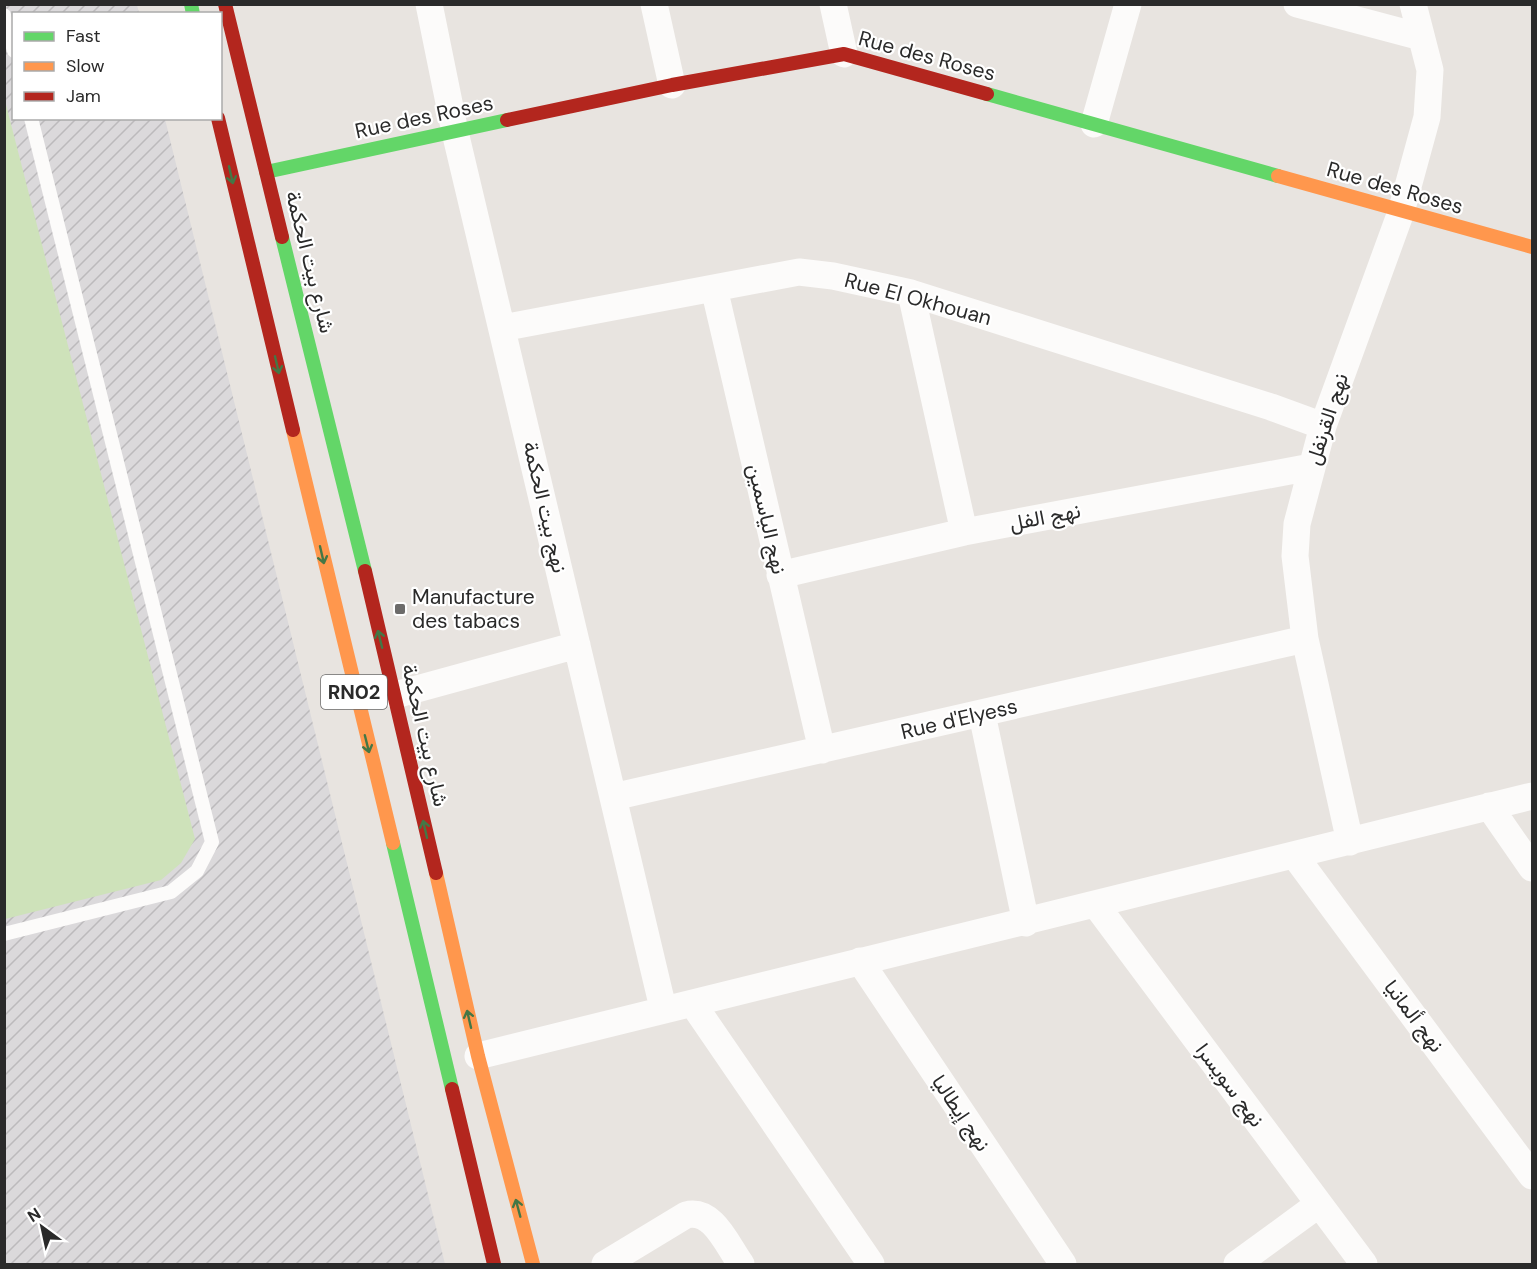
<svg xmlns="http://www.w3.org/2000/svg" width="1537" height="1269" viewBox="0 0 1537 1269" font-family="'DM Sans',Vazirmatn,sans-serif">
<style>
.industrial{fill:url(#industrial-furrows)}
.grass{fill:#cee2ba}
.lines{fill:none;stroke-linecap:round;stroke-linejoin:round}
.lane{stroke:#fcfbfa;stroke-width:14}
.street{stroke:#fcfbfa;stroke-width:27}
.fast{stroke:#63d668;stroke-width:14}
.slow{stroke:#ff974d;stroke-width:14}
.jam{stroke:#b3261e;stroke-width:14}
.oneway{stroke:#447746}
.poi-dot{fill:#6c6b6a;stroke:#fff;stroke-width:2}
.labels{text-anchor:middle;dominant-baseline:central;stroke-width:4.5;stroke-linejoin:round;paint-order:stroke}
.shield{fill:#fff;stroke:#6a6a6a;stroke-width:1.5}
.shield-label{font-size:20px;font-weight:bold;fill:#2a2a2a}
.street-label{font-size:21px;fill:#2a2a2a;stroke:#fff}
.poi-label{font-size:21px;fill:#2a2a2a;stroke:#fff;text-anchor:start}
</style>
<defs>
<pattern id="industrial-furrows" width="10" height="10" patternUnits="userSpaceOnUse" patternTransform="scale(1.5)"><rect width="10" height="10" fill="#dbd9db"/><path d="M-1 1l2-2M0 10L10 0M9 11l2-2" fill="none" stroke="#bcbabc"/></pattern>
</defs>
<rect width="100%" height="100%" fill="#e8e4e0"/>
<path class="industrial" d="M5,5H137L139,13L14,14V118L165,119L445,1264H5Z"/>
<path class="grass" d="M4,97L195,839L181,863L161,880L5,919Z"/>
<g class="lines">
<path class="lane" d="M4,15L14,51
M4,934L171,892L197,871L212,842L31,118"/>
<path class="street" d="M429,4L455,132L663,1008
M654,4L672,85
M833,4L844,54
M1297,4L1421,37
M1094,124L1128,4
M714,288L822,750
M911,293L964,532
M502,328L799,272L833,276L911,293L1271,407L1323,426
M780,575L964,532L1311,467
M395,695L577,645
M982,714L1026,923
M613,797L1305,639
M1489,806L1532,868
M1350,842L1305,639L1295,556L1297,524L1323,426L1401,212L1427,117L1430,70L1413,4
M1295,856L1532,1176
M1096,905L1364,1264
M860,961L1063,1264
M693,1004L871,1264
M478,1056L1532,796
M605,1264L686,1215C713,1208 727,1245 741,1264
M1237,1264L1319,1204"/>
<path class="fast" d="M191,4L193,14
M987,94L1278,176
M266,172L507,120
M282,237L365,571
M393,843L452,1089"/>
<path class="slow" d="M1278,176L1532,247
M293,430L393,843
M436,873L478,1056L533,1264"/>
<path class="jam" d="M225,4L282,237
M218,118L293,430
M507,120L672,85L844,54L987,94
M365,571L436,873
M452,1089L494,1264"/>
</g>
<defs><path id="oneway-shaft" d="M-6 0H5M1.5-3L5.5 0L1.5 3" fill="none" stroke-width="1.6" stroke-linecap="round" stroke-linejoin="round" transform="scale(1.5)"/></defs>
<g class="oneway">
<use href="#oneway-shaft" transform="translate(231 175) rotate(77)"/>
<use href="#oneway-shaft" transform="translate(277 365) rotate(77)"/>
<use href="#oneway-shaft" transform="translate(322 555) rotate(77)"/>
<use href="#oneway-shaft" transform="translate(380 639) rotate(-104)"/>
<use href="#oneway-shaft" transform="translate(367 744) rotate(76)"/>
<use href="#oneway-shaft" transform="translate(425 829) rotate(-103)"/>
<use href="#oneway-shaft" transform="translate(469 1019) rotate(-103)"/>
<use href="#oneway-shaft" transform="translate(518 1208) rotate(-105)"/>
</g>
<rect class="poi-dot" x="394" y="603" width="12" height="12" rx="3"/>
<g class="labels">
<rect class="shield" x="321" y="675" width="66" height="34" rx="4.5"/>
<g class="shield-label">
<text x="354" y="692">RN02</text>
</g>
<g class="street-label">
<text transform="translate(927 56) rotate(15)">Rue des Roses</text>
<text transform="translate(424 117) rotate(-12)">Rue des Roses</text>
<text transform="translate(1395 188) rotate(16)">Rue des Roses</text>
<text transform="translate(310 262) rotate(76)">شارع بيت الحكمة</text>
<text transform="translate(918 299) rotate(15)">Rue El Okhouan</text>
<text transform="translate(1327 419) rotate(-72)">نهج القرنفل</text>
<text transform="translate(545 507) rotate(77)">نهج بيت الحكمة</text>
<text transform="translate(1045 517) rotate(-11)">نهج الفل</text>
<text transform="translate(767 519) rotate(77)">نهج الياسمين</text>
<text transform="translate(959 719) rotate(-13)">Rue d'Elyess</text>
<text transform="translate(425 735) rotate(77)">شارع بيت الحكمة</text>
<text transform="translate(1414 1016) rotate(53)">نهج ألمانيا</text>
<text transform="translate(1230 1085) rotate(53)">نهج سويسرا</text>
<text transform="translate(961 1113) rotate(56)">نهج إيطاليا</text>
</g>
<g class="poi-label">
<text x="412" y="597">Manufacture<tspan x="412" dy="24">des tabacs</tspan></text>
</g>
</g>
<rect width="1537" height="1269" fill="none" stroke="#2a2a2a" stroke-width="12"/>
<rect x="12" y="12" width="210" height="108" fill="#ffffff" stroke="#aaaaaa" stroke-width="1.5"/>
<rect x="24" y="32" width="30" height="9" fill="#63d668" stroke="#aaaaaa" stroke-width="1.5"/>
<text x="66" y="42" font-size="18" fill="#2a2a2a">Fast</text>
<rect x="24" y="62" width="30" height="9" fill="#ff974d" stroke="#aaaaaa" stroke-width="1.5"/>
<text x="66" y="72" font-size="18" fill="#2a2a2a">Slow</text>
<rect x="24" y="92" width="30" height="9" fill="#b3261e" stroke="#aaaaaa" stroke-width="1.5"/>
<text x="66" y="102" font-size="18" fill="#2a2a2a">Jam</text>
<g transform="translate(42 1227) rotate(327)" stroke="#ffffff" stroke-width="4.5" paint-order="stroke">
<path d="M0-4.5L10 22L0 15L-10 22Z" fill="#2a2a2a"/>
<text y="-9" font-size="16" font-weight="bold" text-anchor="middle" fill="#2a2a2a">N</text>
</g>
</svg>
